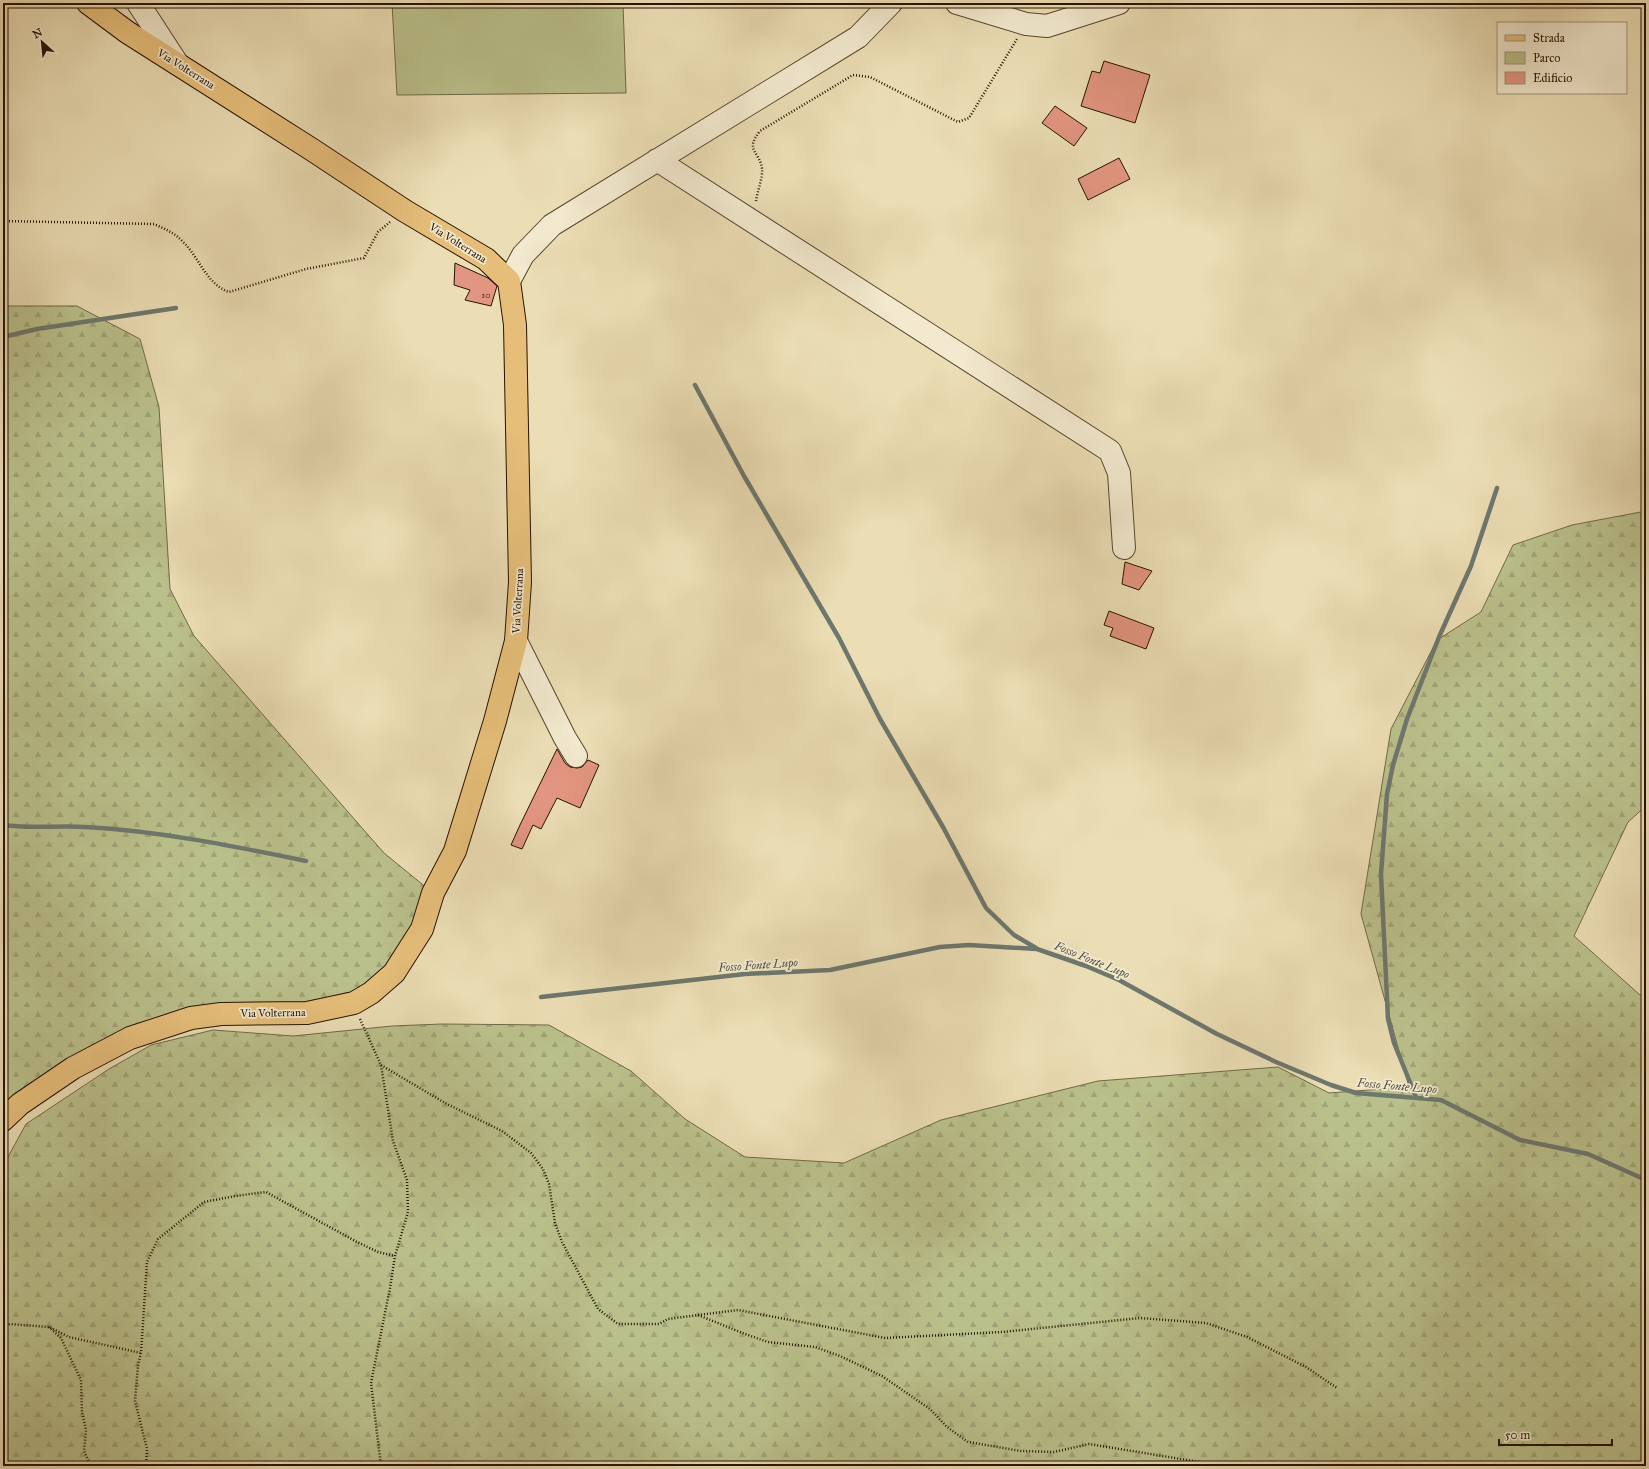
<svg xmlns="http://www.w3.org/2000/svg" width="1649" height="1469" viewBox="0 0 1649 1469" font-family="'IM FELL Great Primer',serif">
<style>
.green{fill:#bac08b;stroke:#706946}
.forest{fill:url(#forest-firs);stroke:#706946}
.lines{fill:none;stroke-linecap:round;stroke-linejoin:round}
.stream{stroke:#6d776d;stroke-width:4.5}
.building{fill:#e29580;stroke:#271200}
.minor-casing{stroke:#58452d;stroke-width:24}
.major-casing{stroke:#271200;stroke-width:24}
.path{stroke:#271200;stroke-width:2.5;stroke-dasharray:1 2;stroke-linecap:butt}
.minor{stroke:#f2e9ce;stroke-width:22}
.major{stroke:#e6be7a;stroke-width:22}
.labels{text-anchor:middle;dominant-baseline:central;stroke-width:3.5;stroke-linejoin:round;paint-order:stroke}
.number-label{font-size:9px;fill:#563320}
.street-label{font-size:11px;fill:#271200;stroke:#f2e9ce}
.water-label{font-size:12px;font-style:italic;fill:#504d40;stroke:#f2e9ce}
</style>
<defs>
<pattern id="forest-firs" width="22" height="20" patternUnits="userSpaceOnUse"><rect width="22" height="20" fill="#bac08b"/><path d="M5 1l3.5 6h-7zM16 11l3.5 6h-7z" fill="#a0a476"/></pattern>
</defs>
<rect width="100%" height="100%" fill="#ebddb4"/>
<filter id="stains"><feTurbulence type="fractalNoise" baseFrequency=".005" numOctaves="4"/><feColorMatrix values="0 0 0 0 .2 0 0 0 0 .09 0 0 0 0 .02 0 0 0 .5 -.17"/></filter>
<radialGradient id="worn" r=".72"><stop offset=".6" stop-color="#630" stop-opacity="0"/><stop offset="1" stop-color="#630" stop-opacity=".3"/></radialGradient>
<path class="green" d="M392,3H623L626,93L397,95Z"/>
<path class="forest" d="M3,306H77L140,339L159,407L170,589L194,636L384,853L433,893L371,993L221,1014L130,1038L3,1120Z
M1646,511V806L1628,822L1574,936L1640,995L1646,996V1466H3V1166L26,1124L109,1069L151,1045L213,1030L293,1036L392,1026L442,1024L549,1025L631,1071L685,1119L745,1157L844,1163L941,1120L1098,1081L1278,1067L1329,1093L1409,1087L1361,914L1391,729L1437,640L1481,612L1513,545L1572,525Z"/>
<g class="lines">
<path class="stream" d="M3,337L37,329L176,308
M695,385L744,476L839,638L880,719L943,827L986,908L1014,935L1036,948
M3,825C31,829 58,825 85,827C160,831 233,846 306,861
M541,997L745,974L830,970L940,947L969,945L1037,949L1086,966L1119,980L1217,1034L1276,1062L1331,1085L1356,1093L1441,1100L1520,1140L1588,1154L1646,1180
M1416,1097L1394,1043L1388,1019L1381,874L1387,794L1393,765L1407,719L1439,637L1471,566L1497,488"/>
</g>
<path class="building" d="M1104,61L1150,75L1135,123L1081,106L1092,71L1100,73Z
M1055,106L1087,128L1074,146L1042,123Z
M1119,158L1130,179L1088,200L1078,179Z
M455,263L488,278L497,286L491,306L465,300L470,290L454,285Z
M1125,562L1152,571L1139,590L1122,584Z
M1109,611L1154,628L1146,649L1110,636L1113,628L1104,625Z
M557,749L565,763L570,767L577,768L582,767L588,760L599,765L580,808L557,798L541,829L533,825L522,849L511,845L520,825Z"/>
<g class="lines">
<defs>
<path id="minor" d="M138,3L177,63
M957,3L1026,24L1047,26L1119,3
M657,160L1110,451L1119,473L1124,548
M509,281L523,255L552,225L858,37L891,3
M516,641L565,738L576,756"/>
<path id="major" d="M3,1120L20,1104L73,1068L130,1038L191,1018L221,1014L307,1013L354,1003L371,993L394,973L422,929L433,893L455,851L495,721L516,641L520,582L515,325L509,281L486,259L405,211L311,149L127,32L88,3"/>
</defs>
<use href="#minor" class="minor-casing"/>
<use href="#major" class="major-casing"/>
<path class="path" d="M756,201C757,193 763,177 762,169C760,151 744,151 760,131L853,75L870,77L958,122L969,118L1017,39
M3,221L154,224C165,229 175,233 183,242C200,258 206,284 229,292L306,269L364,258L378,232L390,222
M360,1019L381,1065L393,1141L407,1180L408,1212L395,1256L390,1288L371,1383L381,1466
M381,1065L445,1103L502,1131L531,1153L543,1169L549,1184L555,1223L562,1242L598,1309L618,1324H659L668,1319L698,1315L745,1334L768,1342L815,1347L840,1356L882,1376L930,1409L947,1427L968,1442L1021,1451L1054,1452L1089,1444L1224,1466
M698,1315L738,1310L885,1338L1002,1332L1140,1318L1206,1323L1247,1337L1306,1367L1337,1388
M3,1326L10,1324L49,1327L69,1337L141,1353
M49,1327L61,1338L81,1380L82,1412L86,1430L84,1451L91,1466
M146,1466L147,1449L135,1401L138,1365L141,1353L147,1262L158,1239L204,1202L235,1196L266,1192L357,1242L378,1252L395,1256"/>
<use href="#minor" class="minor"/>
<use href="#major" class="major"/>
</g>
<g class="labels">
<g class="number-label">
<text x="486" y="294">10</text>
</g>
<g class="street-label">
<text transform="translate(186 69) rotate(32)">Via Volterrana</text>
<text transform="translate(458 243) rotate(32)">Via Volterrana</text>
<text transform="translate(518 601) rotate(-87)">Via Volterrana</text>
<text transform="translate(273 1013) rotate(-1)">Via Volterrana</text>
</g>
<g class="water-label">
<text transform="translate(1092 960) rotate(22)">Fosso Fonte Lupo</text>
<text transform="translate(758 965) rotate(-4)">Fosso Fonte Lupo</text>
<text transform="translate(1397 1086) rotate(5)">Fosso Fonte Lupo</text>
</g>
</g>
<rect width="1649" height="1469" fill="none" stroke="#ebddb4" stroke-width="16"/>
<rect x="4" y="4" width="1641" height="1461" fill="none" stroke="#271200" stroke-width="2"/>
<rect x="8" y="8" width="1633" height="1453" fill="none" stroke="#271200"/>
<rect x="1497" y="22" width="130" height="72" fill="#f2e9ce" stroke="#a1937c"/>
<rect x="1505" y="35" width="20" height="6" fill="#e6be7a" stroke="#a1937c"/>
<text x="1533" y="42" font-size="12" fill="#271200">Strada</text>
<rect x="1505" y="52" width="20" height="12" fill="#bac08b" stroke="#a1937c"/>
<text x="1533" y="62" font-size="12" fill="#271200">Parco</text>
<rect x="1505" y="72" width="20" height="12" fill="#e29580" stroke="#a1937c"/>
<text x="1533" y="82" font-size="12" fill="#271200">Edificio</text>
<g transform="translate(42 42) rotate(333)" stroke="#f2e9ce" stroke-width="3" paint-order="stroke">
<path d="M0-3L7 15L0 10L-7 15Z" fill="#271200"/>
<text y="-6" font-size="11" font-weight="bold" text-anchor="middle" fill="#271200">N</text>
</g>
<path d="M1499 1439v6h113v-6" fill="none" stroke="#271200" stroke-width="2"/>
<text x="1505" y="1439" font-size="12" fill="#271200" stroke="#f2e9ce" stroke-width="3" paint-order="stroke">50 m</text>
<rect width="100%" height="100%" filter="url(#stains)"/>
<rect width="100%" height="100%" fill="url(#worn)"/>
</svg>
